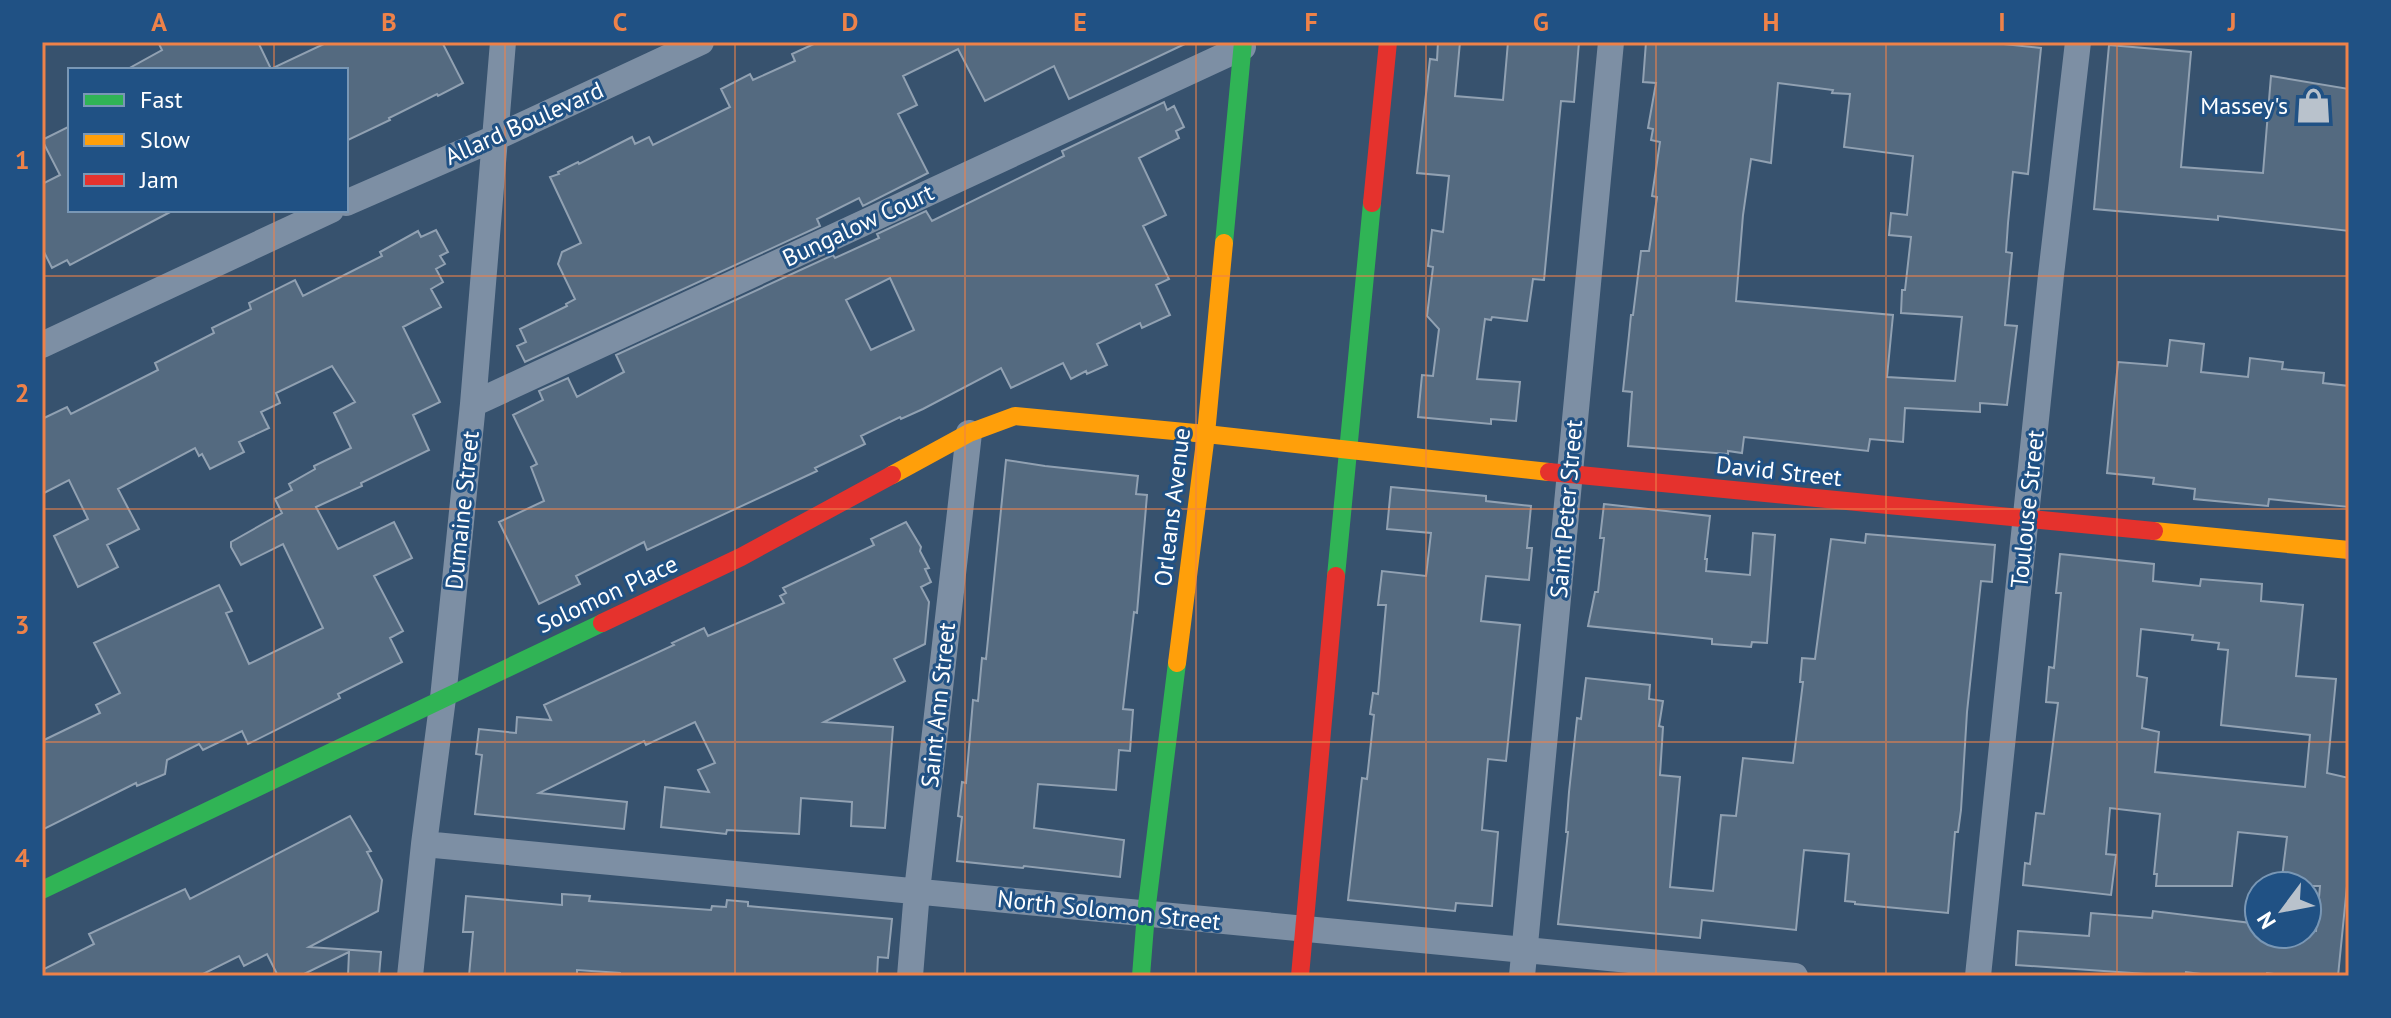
<svg xmlns="http://www.w3.org/2000/svg" width="2391" height="1018" viewBox="0 0 2391 1018" font-family="'PT Sans',sans-serif">
<style>
.building{fill:#546a80;stroke:#91a1b2;stroke-width:2;fill-rule:evenodd}
.lines{fill:none;stroke-linecap:round;stroke-linejoin:round}
.street{stroke:#7d8fa4;stroke-width:26}
.fast{stroke:#30b455;stroke-width:18}
.slow{stroke:#ff9f0a;stroke-width:18}
.jam{stroke:#e5322d;stroke-width:18}
.grid{fill:none;stroke:#ee8249;stroke-width:2;stroke-opacity:0.55}
.labels{text-anchor:middle;dominant-baseline:central;stroke-width:6;stroke-linejoin:round;paint-order:stroke}
.poi-label{font-size:24px;fill:#fff;stroke:#205184;text-anchor:end}
.street-label{font-size:24px;fill:#fff;stroke:#205184}
.neatline{fill:none;stroke:#ee8249;stroke-width:3}
.grid-label{font-size:26px;text-anchor:middle;font-weight:bold;fill:#ee8249}
</style>
<rect width="100%" height="100%" fill="#37526e"/>
<path class="building" d="M158,42H258L271,69L328,42H442L463,83L438,96L437,94L389,118L390,120L346,141V70H126L162,50Z
M818,42H1189L1069,99L1054,66L985,101L958,49L903,76L917,105L898,114L928,173L863,206L859,198L817,219L820,226L525,362L517,346L526,342L520,329L567,306L566,304L575,299L558,264L562,252L581,243L550,177L559,174L558,172L578,162L579,164L632,137L635,144L649,137L653,145L730,107L721,89L750,74L753,80L795,61L792,54Z
M1438,42H1460L1455,96L1503,100L1508,42H1579L1574,102L1561,101L1544,280L1533,279L1527,321L1492,317L1491,320L1485,319L1477,379L1520,382L1516,421L1491,419V424L1418,417L1422,375L1433,376L1439,329L1427,316L1433,267L1428,266L1432,230L1443,232L1449,176L1417,173L1430,59L1437,60Z
M1646,42H1985L2041,48L2028,174L2013,172L2008,223L2006,252L2012,253L2005,325L2017,326L2007,405L1980,403V412L1905,408L1903,442L1870,439L1868,451L1744,437L1742,453L1728,451V454L1628,446L1632,392L1623,391L1629,335L1631,315H1633L1641,251H1649L1657,197L1652,196L1660,142L1651,140L1653,129L1648,128L1656,83L1643,82ZM1778,83L1833,90L1832,93L1850,94L1844,147L1913,156L1907,215L1891,213L1889,235L1911,237L1905,290H1902L1901,313L1962,317L1955,381L1887,377L1893,315L1736,301L1743,215L1751,159L1771,163Z
M2109,45L2191,52L2181,167L2263,173L2271,76L2349,89V231L2218,216V220L2094,209Z
M1164,102L1167,110L1174,106L1184,127L1176,131L1179,138L1139,158L1166,215L1143,226L1169,279L1156,285L1170,315L1142,328L1140,323L1097,344L1107,365L1087,374L1086,371L1071,379L1063,363L1011,388L1001,368L923,409L901,419L900,417L861,436L865,444L815,468L817,471L647,550L644,542L576,576L580,584L539,604L499,522L544,501L531,467L537,464L513,415L543,400L539,391L568,378L577,397L624,372L616,355L833,255L835,258L879,238L877,234L926,211L932,221L1064,156L1062,151ZM890,278L914,330L871,350L846,300Z
M70,126V210H174L70,265L67,260L52,268L42,248V184L60,175L42,140Z
M436,230L448,252L440,256L445,264L436,269L443,282L431,289L441,307L403,327L440,402L413,415L429,450L361,483L362,486L316,507L338,549L394,522L412,558L374,576L403,631L390,638L402,662L338,694L340,698L248,744L242,731L203,750L199,744L167,760L165,774L137,786L136,783L42,830V741L100,713L96,705L120,693L94,643L219,585L232,611L226,613L249,664L323,628L283,544L241,565L231,547V542L282,513L275,499L292,490L289,484L315,469L314,466L351,448L334,413L355,402L332,366L276,393L280,403L261,412L269,428L239,442L244,452L210,469L202,454L199,456L195,448L118,489L139,529L107,545L118,567L78,587L54,536L88,519L69,480L42,494V419L67,407L71,414L158,370L155,363L214,333L212,328L251,309L249,303L295,280L303,296L382,256L380,252L418,231L421,237Z
M2170,340L2204,344L2201,372L2248,377L2250,358L2283,362L2282,369L2324,373L2323,383L2349,386V507L2269,499L2268,506L2194,499L2195,489L2153,484L2154,478L2107,473L2118,362L2167,366Z
M1006,460L1045,466L1138,476L1136,494L1147,495L1137,613L1134,612L1123,709L1133,710L1130,751L1119,750L1116,790L1038,784L1034,828L1124,840L1120,877L1024,866L1023,868L957,861L962,817L958,816L962,782L966,783L973,700L978,701L982,658L986,659Z
M1391,487L1486,496V501L1531,506L1527,548H1532L1529,580L1486,576L1481,621L1520,625L1506,761L1488,759L1482,830L1498,832L1492,906L1456,903L1455,911L1348,900L1362,778L1367,779L1374,715L1370,714L1373,693L1378,694L1386,605H1378L1382,571L1426,576L1431,533L1387,529Z
M1604,504L1710,516L1705,559H1707L1706,571L1750,575L1753,533L1775,535L1767,643L1752,642L1751,647L1712,644V639L1588,626L1595,592H1598L1604,538H1600Z
M906,522L921,547L920,551L929,568L925,569L931,582L921,587L929,602L925,644L894,659L905,681L824,722L893,727L885,828L851,826L852,802L801,798L799,834L727,830L726,834L661,827L665,787L709,792L698,770L715,763L695,722L646,745L644,741L539,793L627,802L624,829L475,814L482,755L476,754L479,729L516,733L517,717L551,720L544,705L674,645L672,643L704,628L708,636L784,603L780,596L786,593L783,588L874,545L871,539Z
M1866,534L1995,545L1992,582L1981,581L1967,712L1961,810L1958,832H1955L1948,913L1855,904V902L1845,901L1849,854L1804,850L1796,930L1702,920L1700,938L1558,924L1568,832H1566L1569,792L1577,718L1581,719L1586,678L1650,685L1649,699L1663,701L1659,726L1663,727L1660,775L1680,777L1670,887L1713,891L1721,815L1736,816L1743,758L1793,763L1803,682H1800L1802,658L1815,659L1831,539L1865,543Z
M2060,554L2154,564L2153,581L2200,586L2201,579L2262,584L2261,601L2303,605L2296,676L2336,679L2327,773L2349,778V886H2347L2338,976H2289L2267,973L2266,976H2217L2186,972L2185,976H2175L2016,965L2018,931L2089,936L2091,913L2152,918L2153,911L2259,924V934H2307V930L2316,931L2320,886H2281L2287,837L2238,832L2232,886H2156L2157,874H2154L2160,814L2110,808L2106,854L2116,855L2111,895L2023,885L2025,863L2030,864L2036,813L2044,814L2058,703L2046,702L2049,667L2054,668L2061,593H2056ZM2141,629L2193,635L2192,640L2219,643L2218,649L2228,650L2221,725L2310,735L2305,787L2155,772L2159,732L2142,728L2147,678L2137,676Z
M350,816L371,851L367,852L382,880L378,911L309,947L381,952L379,976H348L349,952L300,976H278L267,954L244,966L239,956L199,976H42V970L94,944L89,934L185,889L190,899Z
M562,894L590,896L589,901L711,910L712,906L726,907L727,900L748,902V906L892,919L888,958L878,957L877,976H620V973L577,970V976H469L473,932H463L466,896L562,905Z"/>
<g class="lines">
<path class="street" d="M346,203L495,138L701,42
M42,345L331,210
M473,404L1243,47
M424,844L1795,976
M410,976L424,844L443,698L473,404L503,42
M910,976L917,891L969,433
M1522,976L1611,42
M1978,976L2051,275L2078,42"/>
<path class="fast" d="M1224,243L1243,42
M1336,576L1372,203
M42,890L602,623
M1141,976L1146,913L1177,663"/>
<path class="slow" d="M892,475L969,433L1015,416L1206,434L1549,472
M2154,531L2349,550
M1177,663L1206,434L1224,243"/>
<path class="jam" d="M1372,203L1388,42
M1549,472L2154,531
M602,623L741,557L892,475
M1300,976L1336,576"/>
</g>
<path class="grid" d="M274,42V70M505,42V976M735,42V976M965,42V976M1196,42V976M1426,42V976M1656,42V976M1886,42V976M2117,42V976M274,210V976M42,276H2349M42,509H2349M42,742H2349"/>
<defs>
<symbol id="shop-bare" viewBox="-9 -9 18 18"><path d="M-5-2.5h2.3a2.7 3.5 0 0 1 5.4 0H5L5.5 6h-11ZM-1.5-2.5h3a1.5 2.3 0 0 0-3 0Z" fill="#b9c2cc" stroke="#205184" stroke-width="2.5" paint-order="stroke"/></symbol>
</defs>
<g fill-rule="evenodd">
<use href="#shop-bare" x="2288" y="80" width="51" height="51"/>
</g>
<g class="labels">
<g class="poi-label">
<text x="2288" y="105">Massey's</text>
</g>
<g class="street-label">
<text transform="translate(524 123) rotate(-24)">Allard Boulevard</text>
<text transform="translate(858 225) rotate(-25)">Bungalow Court</text>
<text transform="translate(1779 471) rotate(6)">David Street</text>
<text transform="translate(1172 507) rotate(-83)">Orleans Avenue</text>
<text transform="translate(1566 509) rotate(-85)">Saint Peter Street</text>
<text transform="translate(2027 509) rotate(-84)">Toulouse Street</text>
<text transform="translate(462 510) rotate(-84)">Dumaine Street</text>
<text transform="translate(607 594) rotate(-25)">Solomon Place</text>
<text transform="translate(938 705) rotate(-84)">Saint Ann Street</text>
<text transform="translate(1109 910) rotate(6)">North Solomon Street</text>
</g>
</g>
<rect width="2391" height="1018" fill="none" stroke="#205184" stroke-width="88"/>
<rect x="68" y="68" width="280" height="144" fill="#205184" stroke="#7997b5" stroke-width="2"/>
<rect x="84" y="94" width="40" height="12" fill="#30b455" stroke="#7997b5" stroke-width="2"/>
<text x="140" y="108" font-size="24" fill="#ffffff">Fast</text>
<rect x="84" y="134" width="40" height="12" fill="#ff9f0a" stroke="#7997b5" stroke-width="2"/>
<text x="140" y="148" font-size="24" fill="#ffffff">Slow</text>
<rect x="84" y="174" width="40" height="12" fill="#e5322d" stroke="#7997b5" stroke-width="2"/>
<text x="140" y="188" font-size="24" fill="#ffffff">Jam</text>
<g transform="translate(2283 910) rotate(238)"><circle r="38" fill="#205184" stroke="#7997b5" stroke-width="2"/>
<path d="M0-6L14 30L0 20L-14 30Z" fill="#b9c2cc"/>
<text y="-12" font-size="22" font-weight="bold" text-anchor="middle" fill="#ffffff">N</text>
</g>
<rect x="44" y="44" width="2303" height="930" class="neatline"/>
<g class="grid-label">
<text x="159" y="31">A</text>
<text x="389" y="31">B</text>
<text x="620" y="31">C</text>
<text x="850" y="31">D</text>
<text x="1080" y="31">E</text>
<text x="1311" y="31">F</text>
<text x="1541" y="31">G</text>
<text x="1771" y="31">H</text>
<text x="2002" y="31">I</text>
<text x="2232" y="31">J</text>
<text x="22" y="169">1</text>
<text x="22" y="402">2</text>
<text x="22" y="634">3</text>
<text x="22" y="867">4</text>
</g>
</svg>
